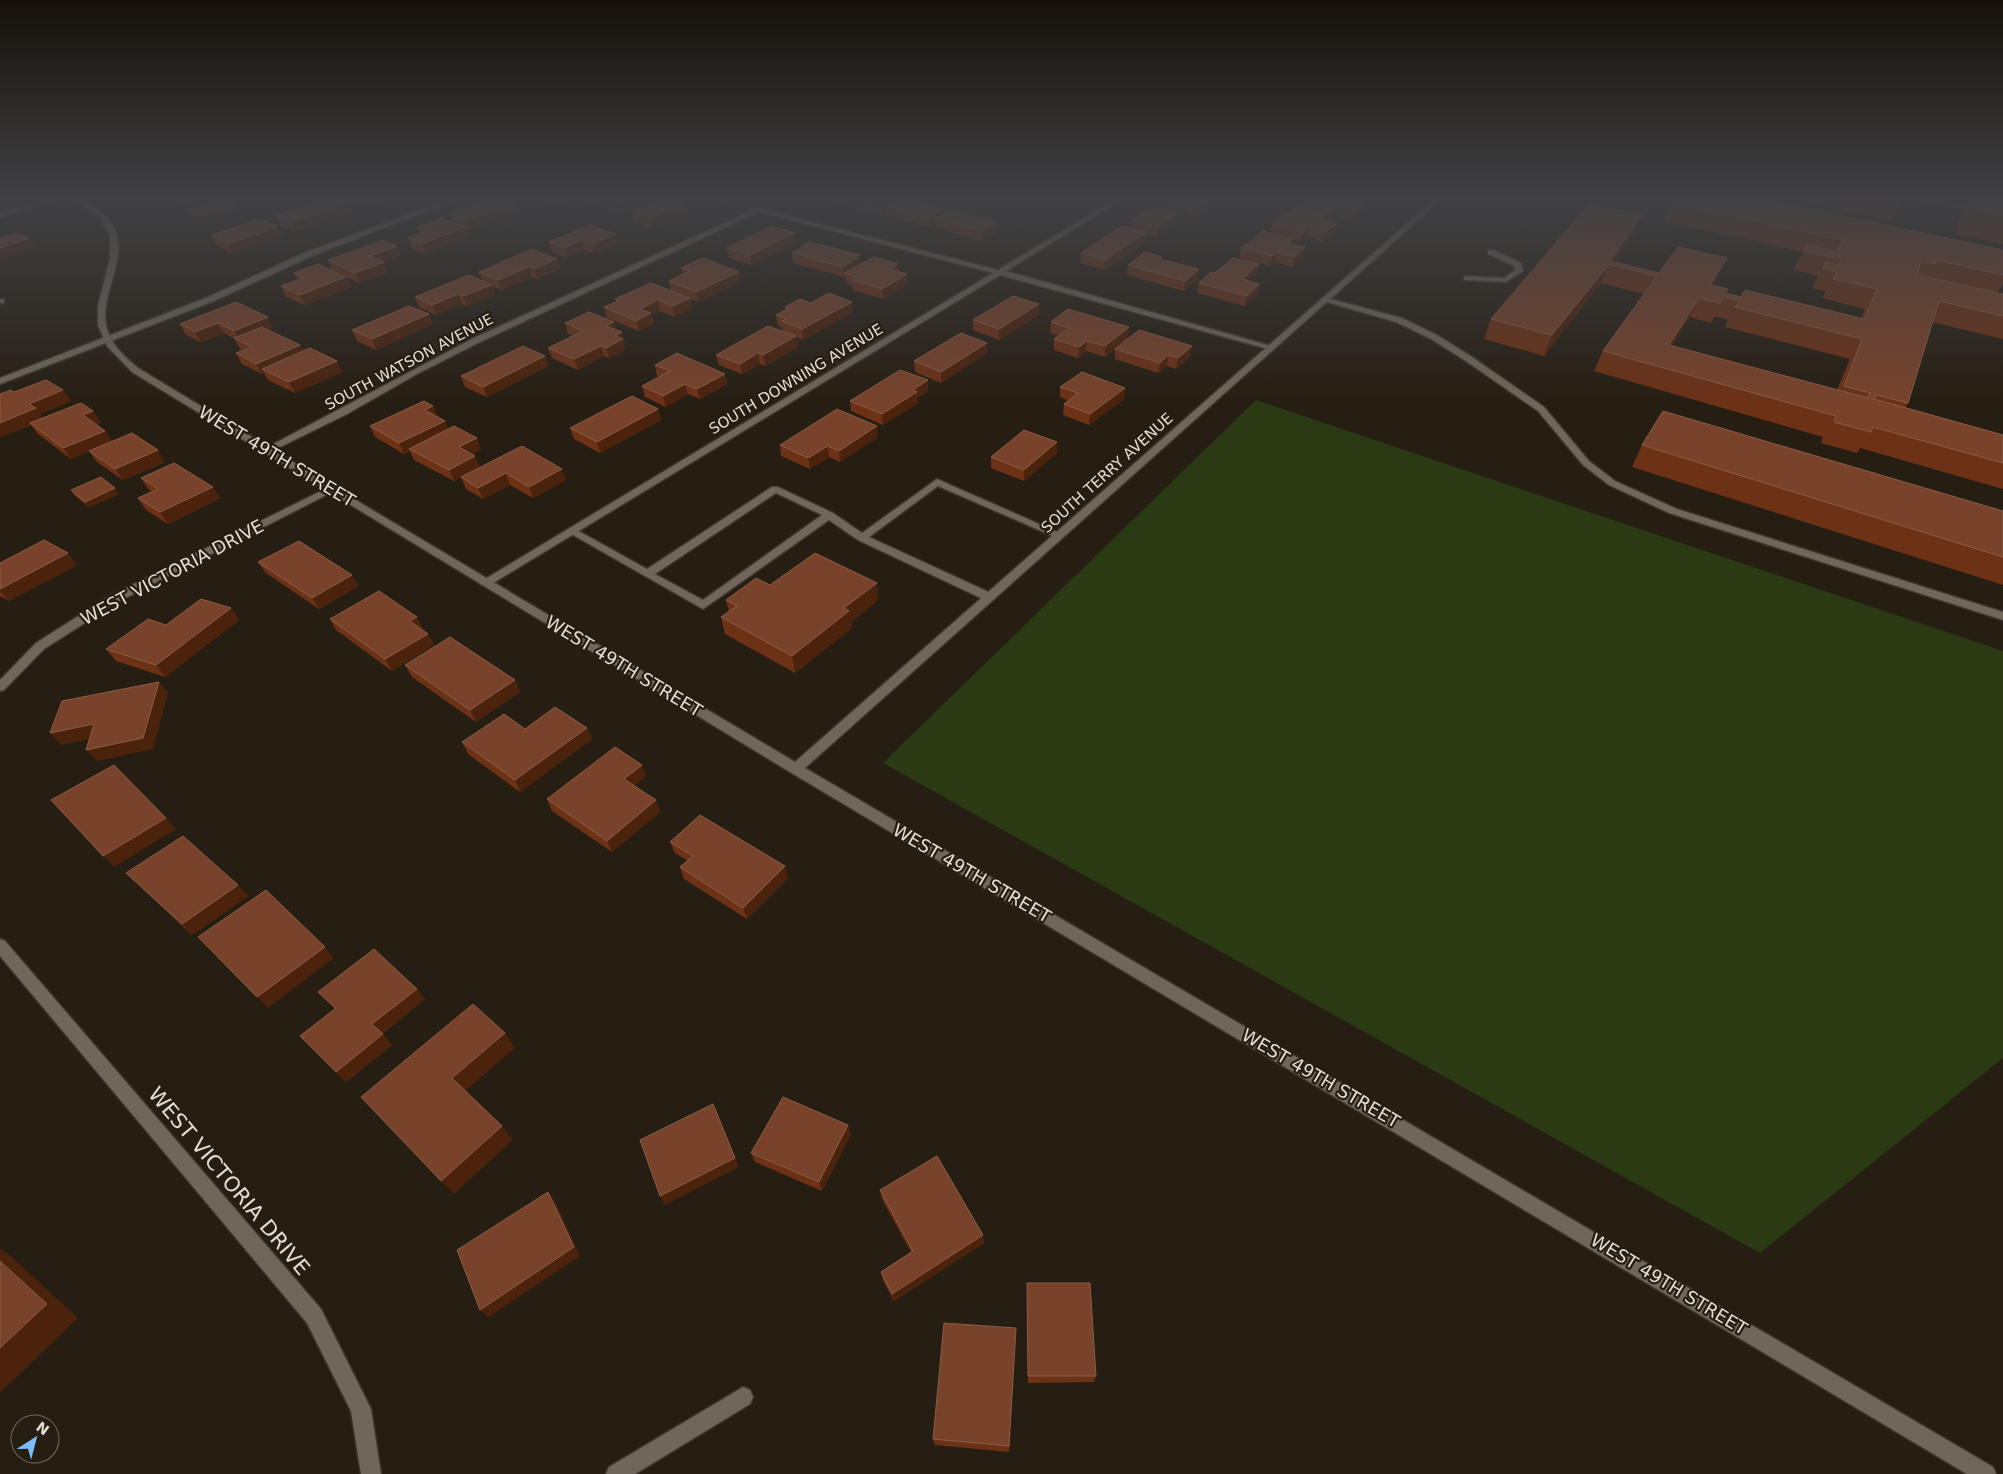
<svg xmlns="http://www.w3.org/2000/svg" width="2003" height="1474" viewBox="0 0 2003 1474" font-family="'DejaVu Sans',sans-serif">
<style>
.green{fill:#2a3b14}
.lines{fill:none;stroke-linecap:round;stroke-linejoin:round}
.service-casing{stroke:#3d3730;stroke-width:3}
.minor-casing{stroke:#3d3730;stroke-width:3}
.tertiary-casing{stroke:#3d3730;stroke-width:3}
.service{fill:#70675a;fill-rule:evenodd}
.minor{fill:#70675a;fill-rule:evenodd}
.tertiary{fill:#70675a;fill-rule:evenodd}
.wall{fill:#6d3116;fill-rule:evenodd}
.shaded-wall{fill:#4b220c}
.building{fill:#79432b;stroke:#8a5c46;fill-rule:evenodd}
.labels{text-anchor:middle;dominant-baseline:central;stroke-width:4.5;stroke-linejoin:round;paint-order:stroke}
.far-street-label{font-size:15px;fill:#e2ddd5;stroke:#261e13}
.street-label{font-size:18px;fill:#e2ddd5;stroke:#261e13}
.near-street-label{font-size:21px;fill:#e2ddd5;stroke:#261e13}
</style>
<rect width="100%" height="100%" fill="#261e13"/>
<path class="green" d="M1256,400L2003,651V1058L1760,1253L883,763Z"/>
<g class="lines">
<defs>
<path id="service" d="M1919,199H1932L2003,213V217Z
M1488,250H1494L1521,263L1523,271L1506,282L1464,280V276H1467L1504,278L1515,270L1514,266L1488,254Z
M1323,297L1402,318L1437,335L1472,357L1544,407L1589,461L1615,481L1677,509L2003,612V620L1669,513L1609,485L1583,465L1538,411L1466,361L1431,339L1396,322L1323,301Z
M937,479L1064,535L1063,537H1055L938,486L869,537L993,594L994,597L993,600H985L858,540L829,520L703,609L566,531L571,528L575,529L647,569L772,487H778L833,513L862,533ZM776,493L822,515L703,600L655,574Z"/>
<path id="minor" d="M449,199H458L312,256L214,301L0,384V378L208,297L306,252Z
M712,199H723L998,270L1115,199H1123L1006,271L1275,347L1268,349L1000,275L490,585H482L481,583L482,581L993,273L759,212L478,343L417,374L347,414L270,452L267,453L262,450L472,339L752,210Z
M0,299H4V303H0Z
M331,486L334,487V491L116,603L44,649L4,690L0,691V680L36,643L108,597Z
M0,939L5,941L321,1309L371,1409L381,1474H361L351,1411L307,1323L0,956Z
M743,1387L750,1390L753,1397L750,1404L635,1474H606L609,1467Z"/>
<path id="tertiary" d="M46,199H56L0,217V213Z
M74,199C85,199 92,205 101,212C141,245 99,287 106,325C110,344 124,356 138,368L369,508L795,762L1435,199H1442L805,768L1993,1467L1996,1474H1967L790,772L132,372L107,346L98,325V306L110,258V235L100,218Z"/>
</defs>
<use href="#service" class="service-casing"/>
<use href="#minor" class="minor-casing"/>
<use href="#tertiary" class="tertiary-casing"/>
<use href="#service" class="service"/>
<use href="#minor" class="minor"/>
<use href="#tertiary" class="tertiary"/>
</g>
<path class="wall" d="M173,199H197L183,203Z
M324,199H389L379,203L376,201L358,207L351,205L354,211L295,232L280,226L275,216Z
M544,199H576L568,202L563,200L555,204L545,200Z
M583,199H643L644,203L622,213L584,201Z
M829,199H887L888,204L871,213L829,201Z
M1166,199L1211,208L1199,217L1186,214L1181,217L1176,216L1175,223L1156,237L1147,234L1146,242L1105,270L1080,263L1081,253L1131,228V220L1161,210V202Z
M1814,199H1903L1891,220L1811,204Z
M1959,199H2003V244L1955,234L1959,219L1970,201Z
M1364,202L1362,211L1352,220L1335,215L1330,220L1325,219V220L1337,223L1335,233L1323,242L1307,237L1300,242L1292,240L1291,244L1303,257L1292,267L1275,262L1270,266L1239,258L1241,248L1271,233L1272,224L1302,208L1303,203Z
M517,203L520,213L509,215L469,230L466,229L469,237L426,254L411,248L408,238L420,234L417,227L453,222L449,213Z
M684,203L686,213L652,228L634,222L632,212Z
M1673,203L2003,250V284L1997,293L2003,294V339L1932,322L1908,403L1905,408L2003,435V489L1860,448L1857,453L1821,443L1823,437L1594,371L1603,351L1644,294L1601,283L1544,356L1484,339L1491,319L1642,215L1634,234L1615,262L1659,273L1717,277L1712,285L1726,293L1741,297L1861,318L1865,309L1822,298L1826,291L1812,288L1818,276L1793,270L1803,252L1665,221ZM1714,316L1728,320L1725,327L1850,359L1837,390L1672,346L1690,317L1711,323Z
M885,206L945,208V213L997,232L981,241L936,228V224L929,227L886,215Z
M238,208L202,220L188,214L186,210Z
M590,225L618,244L595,254L585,250L566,258L552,252L549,242Z
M795,233L796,243L752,265L729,258L727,248Z
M211,235L283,236L233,254L216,245Z
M792,253L861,264L898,271L907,274L908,284L883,299L853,290L852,285L846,283L845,276L844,277L793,263Z
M401,255L384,262L388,272L359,283L332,270L328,260Z
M557,259L560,269L537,279L532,277L502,290L492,286L495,295L467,307L462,304L436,315L419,307L415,297L482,280L479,272Z
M1161,259L1199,269L1198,280L1184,291L1127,275L1128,265Z
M681,268L740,282L699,302L690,299L692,308L675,317L660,311L652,315L654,324L639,331L607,318L604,307L616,302L615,299L671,291L669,281L683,275Z
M294,273L346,277L351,287L305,305L286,297L281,286L297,280Z
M1215,273L1257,274L1249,281L1259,284L1258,294L1245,306L1197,293L1199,283Z
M236,302L273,328L268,330L300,345L303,351L342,372L295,393L268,380L264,373L262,374L242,364L236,353L243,351L240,349L234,338L224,333L201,342L186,335L180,324Z
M811,303L853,312L803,340L796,337L798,347L765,366L760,364L742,374L719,365L716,355L783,331L782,327L778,326L776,315L785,311V307Z
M1039,315L999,340L973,330V320Z
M614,322L616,330L625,343L624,344L625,350L609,358L604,356L578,370L552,358L548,348L573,336L568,334L565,323Z
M1051,322L1128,338L1105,357L1086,351L1078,358L1054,350V339L1059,336L1050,333Z
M433,324L376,350L357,341L352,330Z
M987,343V353L941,383L915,372L914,361Z
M1115,349L1190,357L1176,369L1167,366L1158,373L1115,359Z
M545,356L548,366L487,397L465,387L461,376Z
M655,365L725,374L727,384L700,399L688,394L666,407L645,397L642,386L660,377L657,376Z
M1060,387L1124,399L1089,425L1063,415L1064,404L1068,401L1060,397Z
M63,390L71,401L40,414L43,418L93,411L101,422L96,424L105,431L112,441L165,462L123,480L97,462L89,451L71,459L38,434L31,425L0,437V394L14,392Z
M928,391L917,398L918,403L883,425L851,411L850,401Z
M658,409L661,420L600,453L574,439L570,428Z
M438,417L445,421L448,429L481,449L472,454L480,467L454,481L414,460L410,451L404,454L375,437L370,426Z
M878,437L840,462L829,457L810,469L781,456L780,445Z
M1642,445L2003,511V585L1632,467Z
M522,446L566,480L533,498L510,485L483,499L466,489L461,477Z
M1057,453L1024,481L991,468V457Z
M141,478L213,487L220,498L168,524L146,510L138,498L152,492L148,489Z
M71,490L119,494L89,507L75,496Z
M258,562L359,586L319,609L266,573Z
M0,563L77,565L9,601L0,596Z
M770,585L878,600L851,622L852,628L795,673L725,634L721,617L729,612L726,600Z
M231,608L239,620L165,677L116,661L106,649L166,625Z
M330,619L423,628L421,629L428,634L434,645L392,671L336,630Z
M405,665L515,680L520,692L476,722L412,677Z
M587,728L592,739L520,792L468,754L462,742L525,729Z
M646,776L634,785L660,812L612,852L552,811L547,799Z
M670,842L788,878L747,919L684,879L680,867L688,861L675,853Z
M126,873L248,896L192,935Z
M318,992L425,999L382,1034L392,1045L346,1082L300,1036L335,1009Z
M851,1134L822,1191L755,1162L751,1153Z
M880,1190L983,1235L984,1243L894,1301L883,1280L881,1272L911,1252L882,1199Z
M1027,1283L1096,1376L1094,1382L1028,1383Z
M1016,1328L1009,1452L935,1445L933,1439Z"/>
<path class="shaded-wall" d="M181,199H197L183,203Z
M355,199H375L376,201L358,207Z
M378,199H389L379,203Z
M554,199H563V200L555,204Z
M568,199H576L568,202Z
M629,199H643L644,203L622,213L619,203Z
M878,199H887L888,204L871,213L870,203Z
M1212,199L1211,208L1199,217L1200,207Z
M350,201L354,211L295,232L291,222Z
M1364,202L1362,211L1352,220L1354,210Z
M235,203L238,208L202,220L199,215Z
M517,203L520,213L509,215L469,230L465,220L506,205Z
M684,203L686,213L652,228L650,218Z
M1188,204L1186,214L1181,217L1183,208Z
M1337,206L1335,215L1330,220L1332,210Z
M945,208L946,218H936V224L929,227V218Z
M1176,213L1175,223L1156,237L1157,227Z
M1326,214L1324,224L1320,219Z
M1642,215L1634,234L1613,265L1610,261Z
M997,222V232L981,241V231Z
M1337,223L1335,233L1323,242L1325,232Z
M278,227L283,236L233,254L228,244Z
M465,227L469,237L426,254L422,244Z
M1309,228L1307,237L1300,242L1302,233Z
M1147,232L1146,242L1105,270V260Z
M795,233L796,243L752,265L750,255Z
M615,234L618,244L595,254L592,244Z
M29,238L36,248L0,260V248Z
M582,240L585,250L566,258L564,248Z
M397,246L401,255L384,262L388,272L359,283L355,273L370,256Z
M1305,247L1303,257L1292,267L1294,257Z
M1277,252L1275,262L1270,266L1272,256Z
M860,255L861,265L844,273L845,276L844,277L843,267Z
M1727,258L1717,277L1704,299L1710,285Z
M557,259L560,269L537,279L534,269Z
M898,264L899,274L890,269Z
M1259,264L1257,274L1240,290L1242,279Z
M1609,264L1601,283L1544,356L1552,335Z
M529,267L532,277L502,290L498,280Z
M1199,269L1198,280L1184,291L1185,281Z
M739,272L740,282L699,302L696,292Z
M907,274L908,284L883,299L882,289Z
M346,277L351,287L305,305L300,295Z
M1259,284L1258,294L1245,306L1247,296Z
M491,285L495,295L467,307L463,296Z
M458,294L462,304L436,315L432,305Z
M690,298L692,308L675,317L673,306Z
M1699,298L1690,317L1660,365L1669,345Z
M658,300L660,311L652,315L654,324L639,331L636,321L640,309Z
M852,302L853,312L803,340L802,329Z
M1039,304V315L999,340V329Z
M429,314L433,324L376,350L372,339Z
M268,317L273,328L240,341L234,331Z
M614,322L617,332L606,326Z
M218,323L224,333L201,342L195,332Z
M1129,327L1128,338L1105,357V346Z
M622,332L625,343L624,344L625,350L609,358L606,348L615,336Z
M796,336L798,347L765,366L763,355Z
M1087,341L1086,351L1078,358L1079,347Z
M987,343V353L941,383V372Z
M300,345L305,356L262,369L264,373L262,374L256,364Z
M601,346L604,356L578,370L574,359Z
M1192,346L1190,357L1176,369L1178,358Z
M758,353L760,364L742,374L740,364Z
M1168,355L1167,366L1158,373L1160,363Z
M545,356L548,366L487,397L483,387Z
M337,361L342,372L295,393L289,382Z
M725,374L727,384L700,399L697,389Z
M928,380V391L917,398L918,403L883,425L882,414L913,390Z
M685,384L688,394L666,407L663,396Z
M1125,388L1124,399L1089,425L1090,414Z
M63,390L71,401L40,414L44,419L0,437V423L29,404Z
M433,406L438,417L425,410Z
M658,409L661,420L600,453L597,442Z
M93,411L101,422L91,426L83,415Z
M445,421L450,432L409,449L410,451L404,454L399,443Z
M877,426L878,437L840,462L839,451Z
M105,431L112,442L71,459L63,448Z
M477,438L481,449L463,458L459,447Z
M1057,442V453L1024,481V470Z
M828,446L829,457L810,469L808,458Z
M158,450L165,462L123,480L115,469Z
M475,456L480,467L454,481L449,470Z
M562,469L566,480L533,498L529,487Z
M506,473L510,485L483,499L478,488Z
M213,487L220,498L168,524L160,512Z
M115,488L119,494L89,507L85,502Z
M68,553L77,565L9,601L0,591V589Z
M352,575L359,586L319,609L312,598Z
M877,583L878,600L851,622L852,628L795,673L792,656L844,608Z
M231,608L239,620L165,677L156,665Z
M417,617L423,628L416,633L410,621Z
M428,634L434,645L392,671L385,659Z
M515,680L520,692L476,722L470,710Z
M159,682L168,693L153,749L97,761L86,750Z
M94,724L104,736L61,745L50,733Z
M587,728L592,739L520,792L515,780Z
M642,765L646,776L628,790L624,779Z
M656,800L660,812L612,852L607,841Z
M166,818L176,829L114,867L103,856Z
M785,866L788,878L747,919L743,908Z
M238,885L248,896L192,935L182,924Z
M325,947L334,958L268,1008L257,997Z
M417,989L425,999L381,1034L372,1024Z
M505,1033L515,1048L464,1092L452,1078Z
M383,1034L392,1045L346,1082L336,1072Z
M717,1113L739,1167L665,1205L660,1196Z
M848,1125L851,1134L822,1191L819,1182Z
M502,1126L513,1140L454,1194L441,1181Z
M548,1192L555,1201L580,1256L489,1317L480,1310Z
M983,1235L984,1243L894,1301L892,1294Z
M0,1249L6,1252L78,1318L0,1393Z"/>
<path class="building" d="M218,199H226L235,203L199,215L186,210Z
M324,199H344L350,201L291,222L275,216Z
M489,199H508L517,203L506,205L465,220L449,213Z
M606,199H629L619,203Z
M662,199H671L684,203L650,218L632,212Z
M855,199H878L870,203Z
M897,199H910L945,208L929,218L885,206Z
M1166,199H1212L1200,207L1188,204L1183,208L1161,202Z
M1308,199H1353L1364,202L1354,210L1337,206L1332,210L1303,203Z
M1675,199H1763L2003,250V275L1936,260L1935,264L1921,261L1917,275L2003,294V316L1939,301L1908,403L1876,395L1874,399L2003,435V463L1873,427L1871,432L1834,422L1836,416L1603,351L1657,276L1609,264L1552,335L1491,319L1589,204L1642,215L1610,261L1659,273L1678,247L1727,258L1710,285L1728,289L1725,293L1741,297L1745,290L1864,319L1877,289L1833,279L1837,272L1823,268L1826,262L1839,265L1841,259L1804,251L1807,245L1837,252L1843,240L1673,203ZM1724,297L1739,301L1735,307L1862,339L1844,386L1870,393L1868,398L1669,345L1699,298L1720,303Z
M1974,199H2003V214L1972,208Z
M1298,206L1326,214L1320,219L1337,223L1325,232L1309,228L1302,233L1272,224Z
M1151,207L1176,213L1157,227L1131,220Z
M952,209L997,222L981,231L936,218Z
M441,218L465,227L422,244L408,238L426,231L417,227Z
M261,219L278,227L228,244L211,235Z
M590,225L615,234L592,244L582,240L564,248L549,242Z
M772,226L795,233L750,255L727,248Z
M1122,226L1147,232L1105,260L1081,253Z
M1263,231L1292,239L1288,243L1305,247L1294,257L1277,252L1272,256L1241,248Z
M18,233L29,238L0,248V238Z
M383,240L397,246L370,256L384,262L355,273L328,260Z
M810,242L860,255L843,267L792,253Z
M532,249L557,259L534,269L529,267L498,280L479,272Z
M1145,252L1162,257L1159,259L1199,269L1185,281L1128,265Z
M874,257L898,264L890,269L907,274L882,289L852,280L856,277L844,273Z
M703,258L739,272L696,292L669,281L690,271L681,268Z
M1233,258L1259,264L1242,279L1259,284L1247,296L1199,283L1211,272L1215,273Z
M318,264L346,277L300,295L281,286L304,278L294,273Z
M469,275L491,285L463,296L458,294L432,305L415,297Z
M651,283L690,298L673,306L658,300L640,309L651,313L636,321L604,307L618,301L615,299Z
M829,293L852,302L802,329L782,321L786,319L776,315L789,308L785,307L800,299L811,303Z
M1013,296L1039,304L999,329L973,320Z
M236,302L268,317L234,331L218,323L195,332L180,324Z
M409,306L429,314L372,339L352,330Z
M1068,309L1129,327L1105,346L1087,341L1079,347L1054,339L1069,328L1051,322Z
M589,312L614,322L606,326L622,332L615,336L623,339L606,348L601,346L574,359L548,348L583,331L565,323Z
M768,326L796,336L763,355L758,353L740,364L716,355Z
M262,327L300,345L256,364L236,353L252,347L234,338Z
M1139,330L1192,346L1178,358L1168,355L1160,363L1115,349Z
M961,333L987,343L941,372L914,361Z
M523,346L545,356L483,387L461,376Z
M310,348L337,361L289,382L262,369Z
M677,353L725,374L697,389L685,384L663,396L642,386L670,371L655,365Z
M900,370L928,380L913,390L917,392L882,414L850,401Z
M1082,372L1125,388L1090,414L1064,404L1078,393L1060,387Z
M46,380L63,390L29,404L36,408L0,423V394L11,390L14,392Z
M632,396L658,409L597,442L570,428Z
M424,401L433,406L425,410L445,421L399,443L370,426Z
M81,403L93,411L83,415L105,431L63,448L30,423Z
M837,409L877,426L839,451L828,446L808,458L780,445Z
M1663,411L2003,511V557L1642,445Z
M454,426L477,438L459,447L475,456L449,470L409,449Z
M1024,430L1057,442L1024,470L991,457Z
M132,433L158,450L115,469L89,451Z
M522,446L562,469L529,487L506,473L478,488L461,477Z
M174,463L213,487L160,512L138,498L158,489L141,478Z
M101,477L115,488L85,502L71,490Z
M44,540L68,553L0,589V563Z
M299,541L352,575L312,598L258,562Z
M815,553L877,583L844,608L849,611L792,656L721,617L737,606L726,600L756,578L770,585Z
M379,591L417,617L410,621L428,634L385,659L330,619Z
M201,599L231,608L156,665L106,649L148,619L166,625Z
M450,637L515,680L470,710L405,665Z
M159,682L143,738L86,750L94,724L50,733L62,701Z
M555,707L587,728L515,780L462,742L504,714L525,729Z
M615,747L642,765L624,779L656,800L607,841L547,799Z
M114,765L166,818L103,856L51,800Z
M700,815L785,866L743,908L680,867L693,856L670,842Z
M183,836L238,885L182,924L126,873Z
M266,890L325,947L257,997L198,937Z
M374,949L417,989L372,1024L383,1034L336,1072L300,1036L336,1008L318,992Z
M473,1004L505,1033L452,1078L502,1126L441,1181L361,1097Z
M783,1097L848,1125L819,1182L751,1153Z
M713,1104L735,1158L660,1196L640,1140Z
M937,1156L983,1235L892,1294L881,1272L913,1251L880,1190Z
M548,1192L574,1247L480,1310L457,1250Z
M0,1261L47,1304L0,1348Z
M1027,1283H1090L1096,1376H1028Z
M944,1323L1016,1328L1009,1446L933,1439Z"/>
<linearGradient id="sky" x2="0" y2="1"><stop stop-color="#15100a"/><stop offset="0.49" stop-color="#414144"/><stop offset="1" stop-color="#414144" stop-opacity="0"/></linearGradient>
<rect width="2003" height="405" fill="url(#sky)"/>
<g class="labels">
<g class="far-street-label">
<text transform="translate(409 362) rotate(-28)">SOUTH WATSON AVENUE</text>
<text transform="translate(796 379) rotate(-31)">SOUTH DOWNING AVENUE</text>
<text transform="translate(1107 473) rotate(-42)">SOUTH TERRY AVENUE</text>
</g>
<g class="street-label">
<text transform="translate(277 456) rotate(31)">WEST 49TH STREET</text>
<text transform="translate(172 572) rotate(-28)">WEST VICTORIA DRIVE</text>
<text transform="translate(624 666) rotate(31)">WEST 49TH STREET</text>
<text transform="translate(972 873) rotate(30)">WEST 49TH STREET</text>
<text transform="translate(1321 1078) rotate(30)">WEST 49TH STREET</text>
<text transform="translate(1669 1284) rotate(31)">WEST 49TH STREET</text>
</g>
<g class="near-street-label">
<text transform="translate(229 1181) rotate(50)">WEST VICTORIA DRIVE</text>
</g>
</g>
<g transform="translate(35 1439) rotate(36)"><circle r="24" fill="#261e13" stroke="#716a61"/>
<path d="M0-4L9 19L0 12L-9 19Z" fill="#7bbef9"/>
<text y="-8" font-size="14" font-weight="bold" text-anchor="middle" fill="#e2ddd5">N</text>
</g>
</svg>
